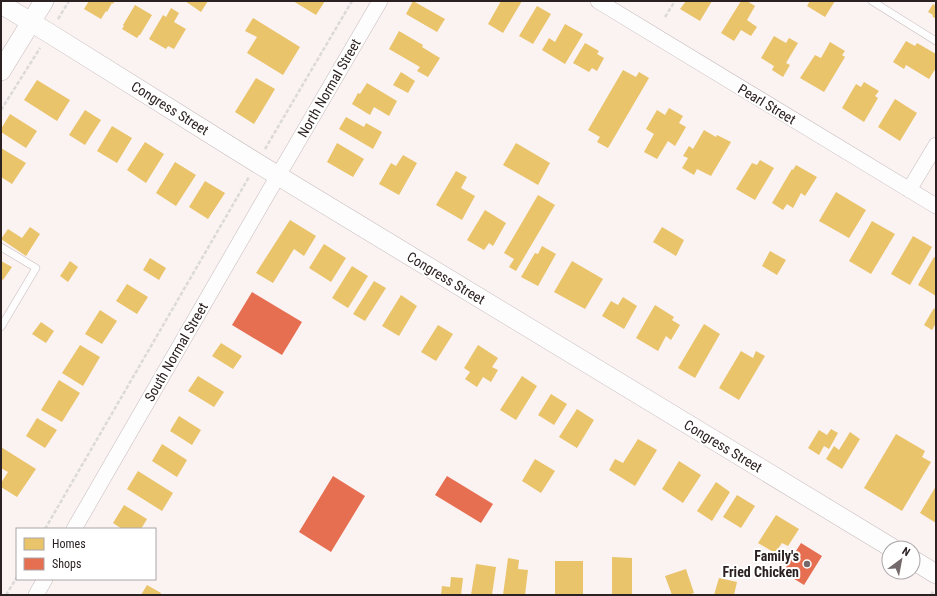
<svg xmlns="http://www.w3.org/2000/svg" width="937" height="596" viewBox="0 0 937 596" font-family="'Roboto Condensed',sans-serif">
<style>
.homes{fill:#e9c46a}
.shops{fill:#e76f51}
.lines{fill:none;stroke-linecap:round;stroke-linejoin:round}
.service-casing{stroke:#c4babb;stroke-width:8}
.minor-casing{stroke:#c4babb;stroke-width:16}
.tertiary-casing{stroke:#c4babb;stroke-width:20}
.path{stroke:#dcd9d9;stroke-width:2.5;stroke-dasharray:4 2;stroke-linecap:butt}
.service{stroke:#fefdfd;stroke-width:7}
.minor{stroke:#fefdfd;stroke-width:15}
.tertiary{stroke:#fefdfd;stroke-width:19}
.poi-dot{fill:#746a6b;stroke:#fff;stroke-width:1.5}
.labels{text-anchor:middle;dominant-baseline:central;stroke-width:4;stroke-linejoin:round;paint-order:stroke}
.street-label{font-size:14px;fill:#2c2122;stroke:#fff}
.poi-label{font-size:14px;font-weight:bold;fill:#2c2122;stroke:#fff;text-anchor:end}
</style>
<rect width="100%" height="100%" fill="#fbf2f2"/>
<path class="homes" d="M89,1H115L113,4L112,3L107,12L106,11L101,19L84,9Z
M185,1H208L201,12Z
M293,1H325L316,15Z
M413,1L445,19L437,32L406,14Z
M501,1H522L503,33L488,24Z
M686,1H712L700,21L680,9Z
M741,1H747L755,6L747,20L757,27L751,36L741,30L734,41L721,33Z
M810,1H835L825,17L807,6Z
M933,4L936,6V19L932,16L933,15L928,12Z
M135,5L152,15L140,35H139L137,38L122,29L124,26L123,25Z
M537,6L551,14L533,44L519,36Z
M171,8L179,13L174,22L186,29L174,49L168,46L166,49L149,39L163,15L166,17Z
M253,18L300,47L283,75L247,53L257,37L245,31Z
M565,24L583,34L565,64L542,50L549,38L555,42Z
M399,31L423,45L422,47L440,58L428,77L417,71L420,67L389,49Z
M774,36L786,43L789,38L798,43L786,63L790,65L783,77L772,70L774,66L761,58Z
M906,41L915,46L917,43L936,54V68L929,79L906,65L904,69L893,62Z
M830,42L845,51L842,55L845,57L824,92L800,78L815,55L821,58Z
M585,43L599,51L597,54L604,58L597,71L592,68L589,72L573,63Z
M623,70L636,77L639,72L649,78L608,148L597,142L600,137L588,130Z
M401,72L415,81L408,93L393,85Z
M256,78L275,89L254,124L235,112Z
M37,80L70,100L57,121L24,100Z
M864,82L879,91L875,96L878,98L864,122L842,108L856,84L861,87Z
M367,83L397,101L389,116L374,107L370,115L352,104L358,93L360,94Z
M895,99L917,113L900,141L878,127Z
M669,108L683,116L679,123L686,127L675,146L668,141L657,159L644,152L654,134L646,129L657,110L665,115Z
M85,110L101,120L85,145L69,135Z
M10,114L37,131L26,148L1,132V129Z
M346,117L364,127L366,123L382,132L373,149L339,129Z
M112,126L132,138L117,163L97,151Z
M704,130L716,137L717,135L731,142L711,176L697,169L694,175L682,168L688,158L683,156L689,146L693,149Z
M145,142L164,154L146,183L127,170Z
M337,143L364,159L353,177L327,162Z
M516,143L550,163L538,185L503,165Z
M1,148L26,163L12,184L1,177Z
M403,155L417,163L399,195L379,184L391,163L396,166Z
M760,160L774,168L755,200L736,189L752,163L757,165Z
M175,162L196,175L176,206L156,193Z
M796,165L817,177L805,196L801,193L793,208L787,204L783,210L772,203L792,169L793,170Z
M456,171L467,177L461,188L475,196L462,220L436,205Z
M205,181L225,193L208,219L189,207Z
M836,192L866,210L849,238L819,221Z
M538,195L555,205L516,271L509,267L514,259L504,253Z
M485,210L506,223L493,246L489,243L484,250L467,240Z
M290,220L316,236L304,256L294,249L273,283L256,273Z
M872,221L895,234L871,274L849,261Z
M30,227L40,234L26,256L1,239L8,229L22,238Z
M662,227L684,240L676,256L653,242Z
M913,236L932,247L910,285L891,274Z
M324,244L346,258L331,282L309,268Z
M542,246L556,254L538,286L521,277L535,253L538,254Z
M770,251L786,260L777,275L762,266Z
M934,257L936,258V296L918,285Z
M150,258L166,268L159,280L143,270Z
M1,261L12,267L3,280L1,279Z
M70,261L78,267L68,282L60,276Z
M572,261L603,279L585,309L554,292Z
M352,266L368,276L348,308L332,298Z
M374,281L386,288L365,321L353,314Z
M127,284L148,297L137,314L116,301Z
M401,295L417,306L399,336L382,326Z
M623,297L637,306L624,329L602,316L611,301L618,305Z
M655,305L674,317L672,320L680,325L671,340L666,336L658,351L636,338Z
M934,308L936,310V323L932,330L924,325Z
M100,310L117,321L102,344L85,334Z
M41,322L54,331L46,343L32,334Z
M704,324L720,334L695,378L678,368Z
M438,325L453,334L436,361L421,352Z
M221,343L242,356L233,369L212,356Z
M80,345L100,357L83,386L62,373Z
M478,345L498,358L492,367L498,370L491,382L483,377L477,387L465,379L470,372L464,368Z
M741,351L753,358L756,351L765,356L739,400L719,388Z
M198,376L224,392L214,407L188,391Z
M522,376L537,386L516,420L500,410Z
M59,380L80,393L62,422L41,410Z
M551,394L567,404L554,425L538,415Z
M577,409L594,420L577,448L559,437Z
M179,416L201,430L192,445L170,431Z
M37,418L57,430L45,448L26,436Z
M831,429L838,433L829,449L824,446L819,455L808,448L819,430L827,435Z
M850,432L860,439L842,469L826,459L834,446L839,450Z
M896,434L925,451L922,457L931,462L902,511L864,488Z
M638,439L657,450L635,486L609,470L615,459L623,463Z
M162,444L187,460L177,477L152,461Z
M1,447L36,469L17,497L1,487V483L8,472L1,468Z
M535,459L555,471L541,493L522,481Z
M679,461L701,475L683,503L662,489Z
M138,471L173,493L162,511L127,489Z
M716,482L730,492L712,521L697,511Z
M936,486V523L920,513Z
M737,495L755,506L741,528L723,517Z
M124,505L147,519L141,529H122L113,523Z
M776,515L799,529L788,546L782,543L775,553L758,543Z
M612,557L632,558V595H612Z
M508,558L519,560L518,569L528,570L525,595H503Z
M555,561H583V595H555Z
M476,564L496,567L492,595H471Z
M686,569L694,593L688,595H672L665,576Z
M451,577L463,578L461,595H441L442,586L450,587Z
M719,578L737,582L734,595H714Z
M147,585L161,593L160,595H141Z"/>
<path class="shops" d="M252,292L302,322L282,355L232,325Z
M333,476L365,496L331,552L299,532Z
M447,476L493,504L481,523L435,495Z
M801,543L822,556L804,585L783,572Z"/>
<g class="lines">
<defs>
<path id="service" d="M872,1L936,41
M1,247L36,268L1,327"/>
<path id="minor" d="M598,1L936,206
M909,190L936,145
M74,529L268,193L380,1
M36,595L45,579"/>
<path id="tertiary" d="M1,4L49,33L257,163L892,548
M1,71L44,1
M913,560L936,574"/>
</defs>
<use href="#service" class="service-casing"/>
<use href="#minor" class="minor-casing"/>
<use href="#tertiary" class="tertiary-casing"/>
<path class="path" d="M665,17L675,1
M58,19L69,1
M1,110L40,48
M265,149L352,1
M45,529L249,177
M6,595L17,577
M931,595L934,590"/>
<use href="#service" class="service"/>
<use href="#minor" class="minor"/>
<use href="#tertiary" class="tertiary"/>
</g>
<circle class="poi-dot" cx="807" cy="564" r="4"/>
<g class="labels">
<g class="street-label">
<text transform="translate(329 88) rotate(-60)">North Normal Street</text>
<text transform="translate(767 104) rotate(31)">Pearl Street</text>
<text transform="translate(170 108) rotate(32)">Congress Street</text>
<text transform="translate(446 278) rotate(31)">Congress Street</text>
<text transform="translate(176 352) rotate(-60)">South Normal Street</text>
<text transform="translate(723 446) rotate(31)">Congress Street</text>
</g>
<g class="poi-label">
<text x="799" y="556">Family's<tspan x="799" dy="16">Fried Chicken</tspan></text>
</g>
</g>
<rect width="937" height="596" fill="none" stroke="#2c2122" stroke-width="4"/>
<rect x="16" y="528" width="140" height="52" fill="#ffffff" stroke="#aba6a7"/>
<rect x="24" y="538" width="20" height="12" fill="#e9c46a" stroke="#aba6a7"/>
<text x="52" y="548" font-size="12" fill="#2c2122">Homes</text>
<rect x="24" y="558" width="20" height="12" fill="#e76f51" stroke="#aba6a7"/>
<text x="52" y="568" font-size="12" fill="#2c2122">Shops</text>
<g transform="translate(901 560) rotate(32)"><circle r="19" fill="#ffffff" stroke="#aba6a7"/>
<path d="M0-3L7 15L0 10L-7 15Z" fill="#746a6b"/>
<text y="-6" font-size="11" font-weight="bold" text-anchor="middle" fill="#2c2122">N</text>
</g>
</svg>
